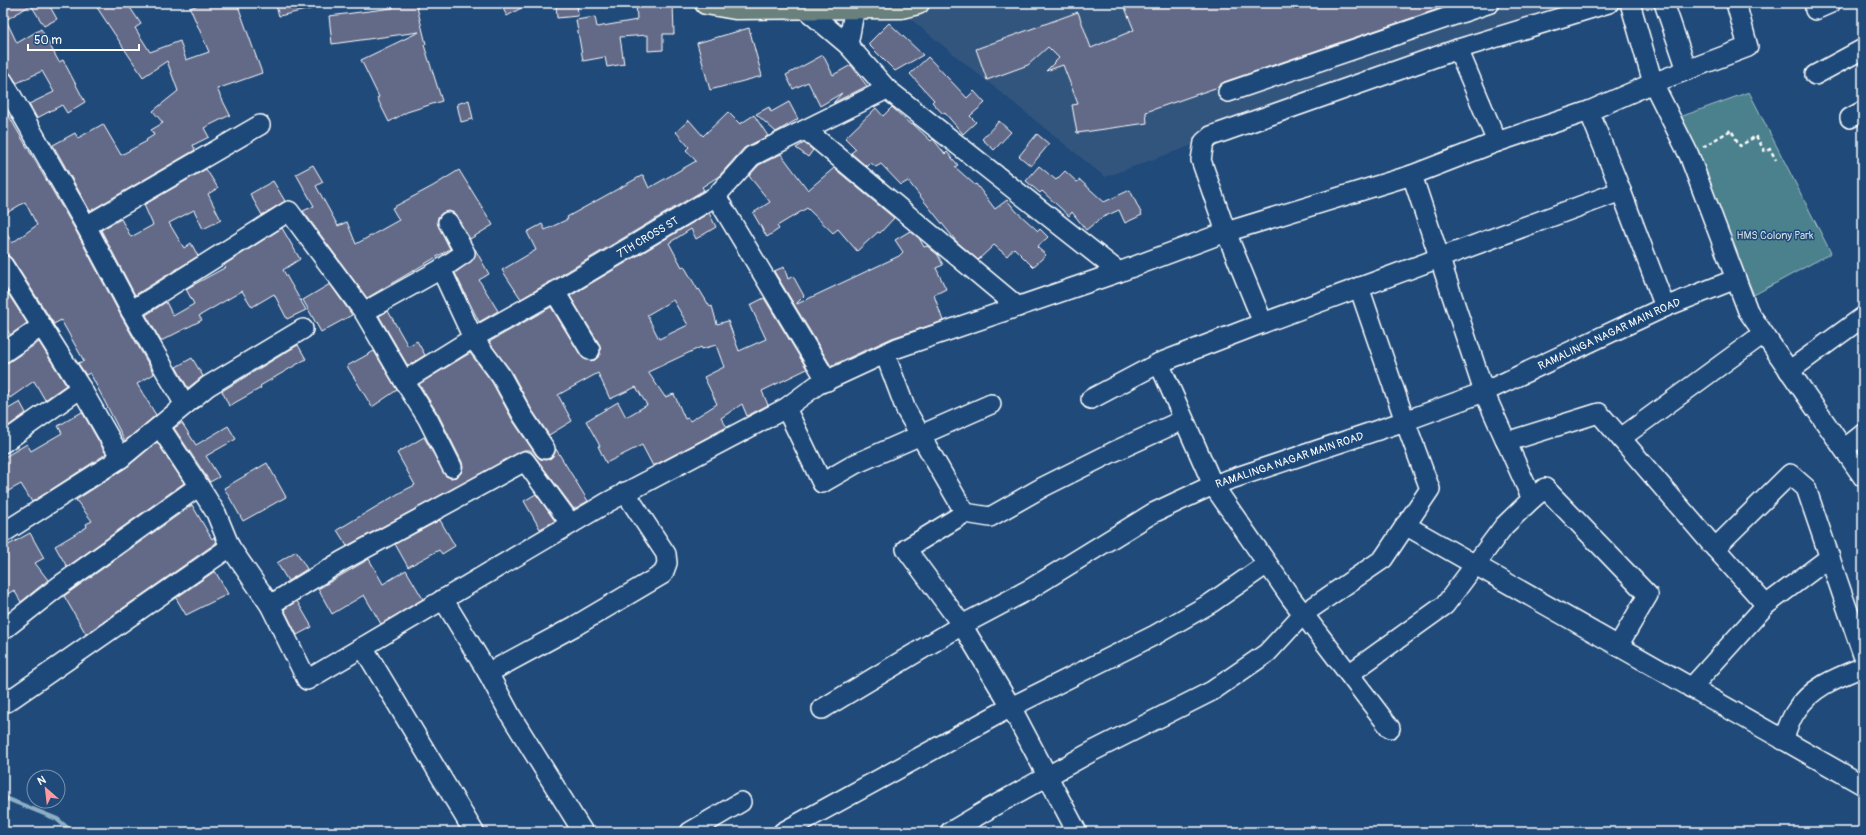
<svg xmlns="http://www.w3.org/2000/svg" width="1866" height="835" viewBox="0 0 1866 835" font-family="Pangolin,sans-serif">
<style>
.built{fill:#33547e}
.green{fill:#4c808d;stroke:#a6c0c6}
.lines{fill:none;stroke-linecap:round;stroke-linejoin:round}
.stream{stroke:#8eafc5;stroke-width:4.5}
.building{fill:#636a88;stroke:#fff;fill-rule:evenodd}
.minor-casing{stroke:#fff;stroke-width:22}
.major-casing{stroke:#fff;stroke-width:25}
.path{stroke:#fff;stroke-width:2.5;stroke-dasharray:4 3;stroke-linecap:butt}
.minor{stroke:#1f4a7a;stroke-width:19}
.major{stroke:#6a807c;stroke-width:22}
.labels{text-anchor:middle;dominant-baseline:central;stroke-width:3;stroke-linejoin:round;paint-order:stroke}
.park-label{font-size:11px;fill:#d2dfe2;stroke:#1f4a7a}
.street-label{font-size:11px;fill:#fff;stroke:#1f4a7a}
</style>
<rect width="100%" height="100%" fill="#1f4a7a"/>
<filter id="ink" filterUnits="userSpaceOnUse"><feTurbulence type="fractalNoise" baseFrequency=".025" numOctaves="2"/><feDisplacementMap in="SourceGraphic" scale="8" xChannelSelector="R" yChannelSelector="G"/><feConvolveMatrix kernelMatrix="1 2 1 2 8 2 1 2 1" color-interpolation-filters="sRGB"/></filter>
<g filter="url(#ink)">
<path class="built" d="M949,3H1584L1105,177L903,13Z"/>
<path class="green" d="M1749,92L1831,253L1754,295L1680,117Z"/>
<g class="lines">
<path class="stream" d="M3,797L57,819L72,832"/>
</g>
<path class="building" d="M3,3H48L57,19L44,26L31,5L6,20L17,43L41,29L59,62L63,60L85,102L67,113L62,105L37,118L29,104L54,92L42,71L17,83L9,72L3,70Z
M94,3H127L141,24L135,28L150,52L180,41L186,60L209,52L190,8L203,3H237L262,73L217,89L230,115L204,128L209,137L193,145L195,150L90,211L53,145L75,133L78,138L103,124L121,155L147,141L146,140L154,135L151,130L163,123L153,111L178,91L167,61L143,77Z
M275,3H314L315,8L279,16Z
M392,3H416L426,44L424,45L442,101L407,112L389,122L377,98L379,97L361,60L419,32L332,44L329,16L393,8Z
M500,3H530L507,16Z
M556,3H577L578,16L557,18Z
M636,3H673L674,34H663V50L648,51V35L620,37L624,64L607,67L605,57L583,61L576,20L595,17L597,27L637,20Z
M1123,3H1456L1224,82L1218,87L1146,112L1147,123L1077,133L1072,105L1078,104L1063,65L1046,71L1059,58L1048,47L1028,65L987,80L976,49L1078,12L1091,48L1134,30Z
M889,23L923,55L895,71L868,44Z
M749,28L762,76L710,90L697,43Z
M823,55L833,75L851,65L867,86L833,103L842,93L820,106L808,82L793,89L786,75Z
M928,57L967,98L974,91L985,103L970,116L976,122L963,134L944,112L943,114L932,102L934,100L910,74Z
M469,100L473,119L461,122L457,104Z
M789,102L798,119L776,132L756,114L769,107L771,112Z
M3,106L76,231L121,316L154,374L137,384L156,415L125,441L90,373L86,375L78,363L84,361L61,320L54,324L12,259L8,255L3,254V227L12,243L37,225L25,202L3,215Z
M892,107L911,125L913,124L931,141L933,139L945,154L947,152L958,165L955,167L975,185L976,184L995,209L1007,200L1016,211L1038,231L1040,229L1048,237L1037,247L1046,255L1033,267L1014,248L1007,256L994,245L978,260L956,241L908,181L901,185L881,164L876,167L871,163L867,167L851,153L856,149L845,138L876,108L883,116Z
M728,112L740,124L754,115L768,136L744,148L719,176L702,187L704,190L521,299L502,270L536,250L527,232L542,224L545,230L568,219L567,217L643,175L649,188L696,161L686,150L689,147L676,132L689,120L703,136Z
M999,121L1011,132L994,150L982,139Z
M1037,134L1049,144L1031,166L1019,156Z
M804,143L813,150L808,157L796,148Z
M781,154L808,190L834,168L894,218L880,233L878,232L857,251L838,229L833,233L807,208L777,226L779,229L767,237L753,213L770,202L749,176L759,165Z
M313,165L323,182L316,186L338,226L347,222L356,244L399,220L392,208L433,186L459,170L493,225L470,239L454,213L449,211L442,213L438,217L437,222L450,249L367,298L303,211L314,206L296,174Z
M1039,166L1056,180L1065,171L1077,182L1080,180L1104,202L1130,190L1142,215L1125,223L1119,210L1101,218L1086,230L1072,212L1069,216L1042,191L1040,193L1026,181Z
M206,169L218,188L208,194L221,220L203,229L194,210L169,223L184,248L191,243L198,256L135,295L101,230L121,219L131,237L153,225L144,205Z
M273,181L285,201L262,215L250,194Z
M709,213L716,227L696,239L691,229L669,243L682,267L684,266L698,290L699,289L710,307L712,306L717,324L728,321L739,351L766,339L750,305L764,298L807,369L762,391L768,405L747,416L742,404L721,418L727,427L653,466L642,445L606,463L598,446H600L586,421L618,402L626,417L647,405L636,387L610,399L598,373L558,395L572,421L549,435L532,410L511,371L489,342L551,307L581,356L590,361L595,360L600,355V345L570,296ZM673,300L688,325L659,339L647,315ZM716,345L724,367L704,377L717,404L690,421L688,418L685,419L674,394L665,397L648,372L701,347L702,349Z
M282,228L300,259L283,270L306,310L287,319L274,294L252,307L242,291L199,316L202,320L161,341L146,315L166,302L173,316L194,304L186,289L226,267L224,265Z
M910,231L919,238L924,247L927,246L938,255L943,265L936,268L946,289L934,295L943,321L892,338L831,366L774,271L784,267L788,279L793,276L804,296L797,303V304L899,256L903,252L895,240Z
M475,249L489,274L479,280L498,311L479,322L455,273L474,258Z
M330,284L352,315L321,332L303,300Z
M3,286L27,323L10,335L3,322Z
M388,311L408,346L417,341L425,355L408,366L379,316Z
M39,342L66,385L45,400L34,381L10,398L3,385V364L9,362Z
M298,345L306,359L260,386L261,388L229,406L222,391Z
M374,351L397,390L372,407L347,366Z
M470,353L492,382L513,421L536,455L540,459L546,460L551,458L556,449L588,501L574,509L530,450H524L347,546L337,530L401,492L415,485L397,453L424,437L446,476L451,478L457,477L461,473L463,467L462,462L438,414L419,384Z
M192,358L203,376L188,388L176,367Z
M20,402L26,413L3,430V412Z
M82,412L106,454L32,502L21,484L3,494V458L27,444L31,451L62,433L58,426Z
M182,423L196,445L228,426L236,439L206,456L219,477L210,482L174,428Z
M157,442L184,483L67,567L55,546L87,527L86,524L92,521L76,500L127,467Z
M267,463L286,497L243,521L224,488Z
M536,494L555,521L540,529L524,501Z
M192,505L212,539L214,537L216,543L86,634L64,596Z
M440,520L455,546L442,554L439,550L408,567L395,544Z
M30,533L44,558L35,563L48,580L21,602L14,590L3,597V548Z
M296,551L307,569L288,581L277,563Z
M369,559L383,584L406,570L423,599L381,624L364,595L332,614L318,589Z
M215,571L228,594L186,615L176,598Z
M297,601L312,627L297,635L284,609Z"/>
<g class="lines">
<defs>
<g id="minor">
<path id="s1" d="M1609,3L1458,49L1211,136L1204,142L1201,160L1226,232L1263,323L1159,363L1213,485L1405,421L1484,392L1665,307L1736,279"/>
<path d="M1630,3L1653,83L1689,155L1748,311L1863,477"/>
<path d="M1664,3L1687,70"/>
<path d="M804,8L848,45L887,89L1119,272"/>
<path d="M1815,10L1831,3"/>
<path d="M848,45L855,7"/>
<path d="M1458,49L1497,142"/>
<path d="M1815,75L1863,49"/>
<path d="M3,81L86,226L131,311L289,211L364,312L404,381L428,419L452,467"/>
<path d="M1228,92L1490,3"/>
<path d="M1850,118L1863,111"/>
<path d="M806,130L1018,307"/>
<path d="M1621,191L1665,307"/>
<path d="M716,196L827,381"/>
<path d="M86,226L260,125"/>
<path d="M3,265L81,388"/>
<path d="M441,269L473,338L501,376L523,416L545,449"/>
<path d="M555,292L590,350"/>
<path d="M364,312L441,269L465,253L448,222"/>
<path d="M1263,323L1621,191L1589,111"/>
<path d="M3,353L42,326"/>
<path d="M885,354L906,410L965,513L906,549L962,625L1011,707L1077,832"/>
<path d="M1789,371L1863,317"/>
<path id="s2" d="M404,381L473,338L555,292L716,196L752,156L887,89"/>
<path d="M1091,399L1159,363"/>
<path d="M185,405L208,386L303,329"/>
<path d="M786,408L822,483L855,464L991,404"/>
<path d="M1621,438L1763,334"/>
<path d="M1506,442L1599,413L1715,548L1790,474L1806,488L1863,655"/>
<path d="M3,443L81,388L121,458"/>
<path d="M1844,449L1863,434"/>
<path d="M199,486L216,513L230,547L270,605L307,680L608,502L786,408L817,385L897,348L1119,272L1226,232L1412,175L1497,142L1589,111L1653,83L1748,47L1736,3"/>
<path d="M1532,499L1545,488L1648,595L1618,646"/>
<path d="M965,513L990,517L1043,487L1113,452L1183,420"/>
<path d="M1405,525L1863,785"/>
<path d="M3,533L121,458L185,405L131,311"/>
<path d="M1715,548L1766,605"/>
<path d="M443,599L488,673L511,716L583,832"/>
<path d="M270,605L342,561L525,461L571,524"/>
<path d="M3,630L59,586L199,486L160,427"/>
<path d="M363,647L474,832"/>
<path d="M488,673L575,626L663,574L667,563L666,554L625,492"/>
<path d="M1349,674L1445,605L1504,526L1532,499L1484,392L1412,175"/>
<path d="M1691,688L1766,605L1830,557"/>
<path d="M7,702L230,547"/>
<path d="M822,709L962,625L1030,589L1153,513L1213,485L1291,598L1390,728"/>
<path d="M1783,740C1787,731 1790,719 1796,711C1811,687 1838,677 1863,667"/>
<path d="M690,832L741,802"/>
<path d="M783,832L1011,707L1155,635L1211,603L1267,564"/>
<path d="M950,832L992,807L1093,751L1212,691L1267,653L1303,614L1383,559L1430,489L1405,421L1359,287"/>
</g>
<path id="major" d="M706,3L735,8L901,7L918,3"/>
</defs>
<use href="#minor" class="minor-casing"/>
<use href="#major" class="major-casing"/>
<path class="path" d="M1703,147L1731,130L1740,146L1756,136L1765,152L1770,149L1776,160"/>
<use href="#minor" class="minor"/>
<use href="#major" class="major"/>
</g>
</g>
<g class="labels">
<g class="park-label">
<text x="1775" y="235">HMS Colony Park</text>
</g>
<g class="street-label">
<text stroke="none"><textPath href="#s2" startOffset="283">7TH CROSS ST</textPath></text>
<text stroke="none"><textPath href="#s1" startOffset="1291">RAMALINGA NAGAR MAIN ROAD</textPath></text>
<text stroke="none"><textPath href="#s1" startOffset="947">RAMALINGA NAGAR MAIN ROAD</textPath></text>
</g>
</g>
<rect width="1866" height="835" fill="none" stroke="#1f4a7a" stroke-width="16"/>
<rect x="8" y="8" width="1850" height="819" fill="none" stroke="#fff" stroke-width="1.5" filter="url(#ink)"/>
<g transform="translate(46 789) rotate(332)"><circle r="19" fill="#1f4a7a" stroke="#7992af"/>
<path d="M0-3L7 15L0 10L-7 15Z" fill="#ff9aa2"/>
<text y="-6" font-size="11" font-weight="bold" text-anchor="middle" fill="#ffffff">N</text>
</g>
<path d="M28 44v6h111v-6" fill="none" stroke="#ffffff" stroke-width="2"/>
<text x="34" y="44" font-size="12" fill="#ffffff" stroke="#1f4a7a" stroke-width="3" paint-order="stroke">50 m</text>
</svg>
